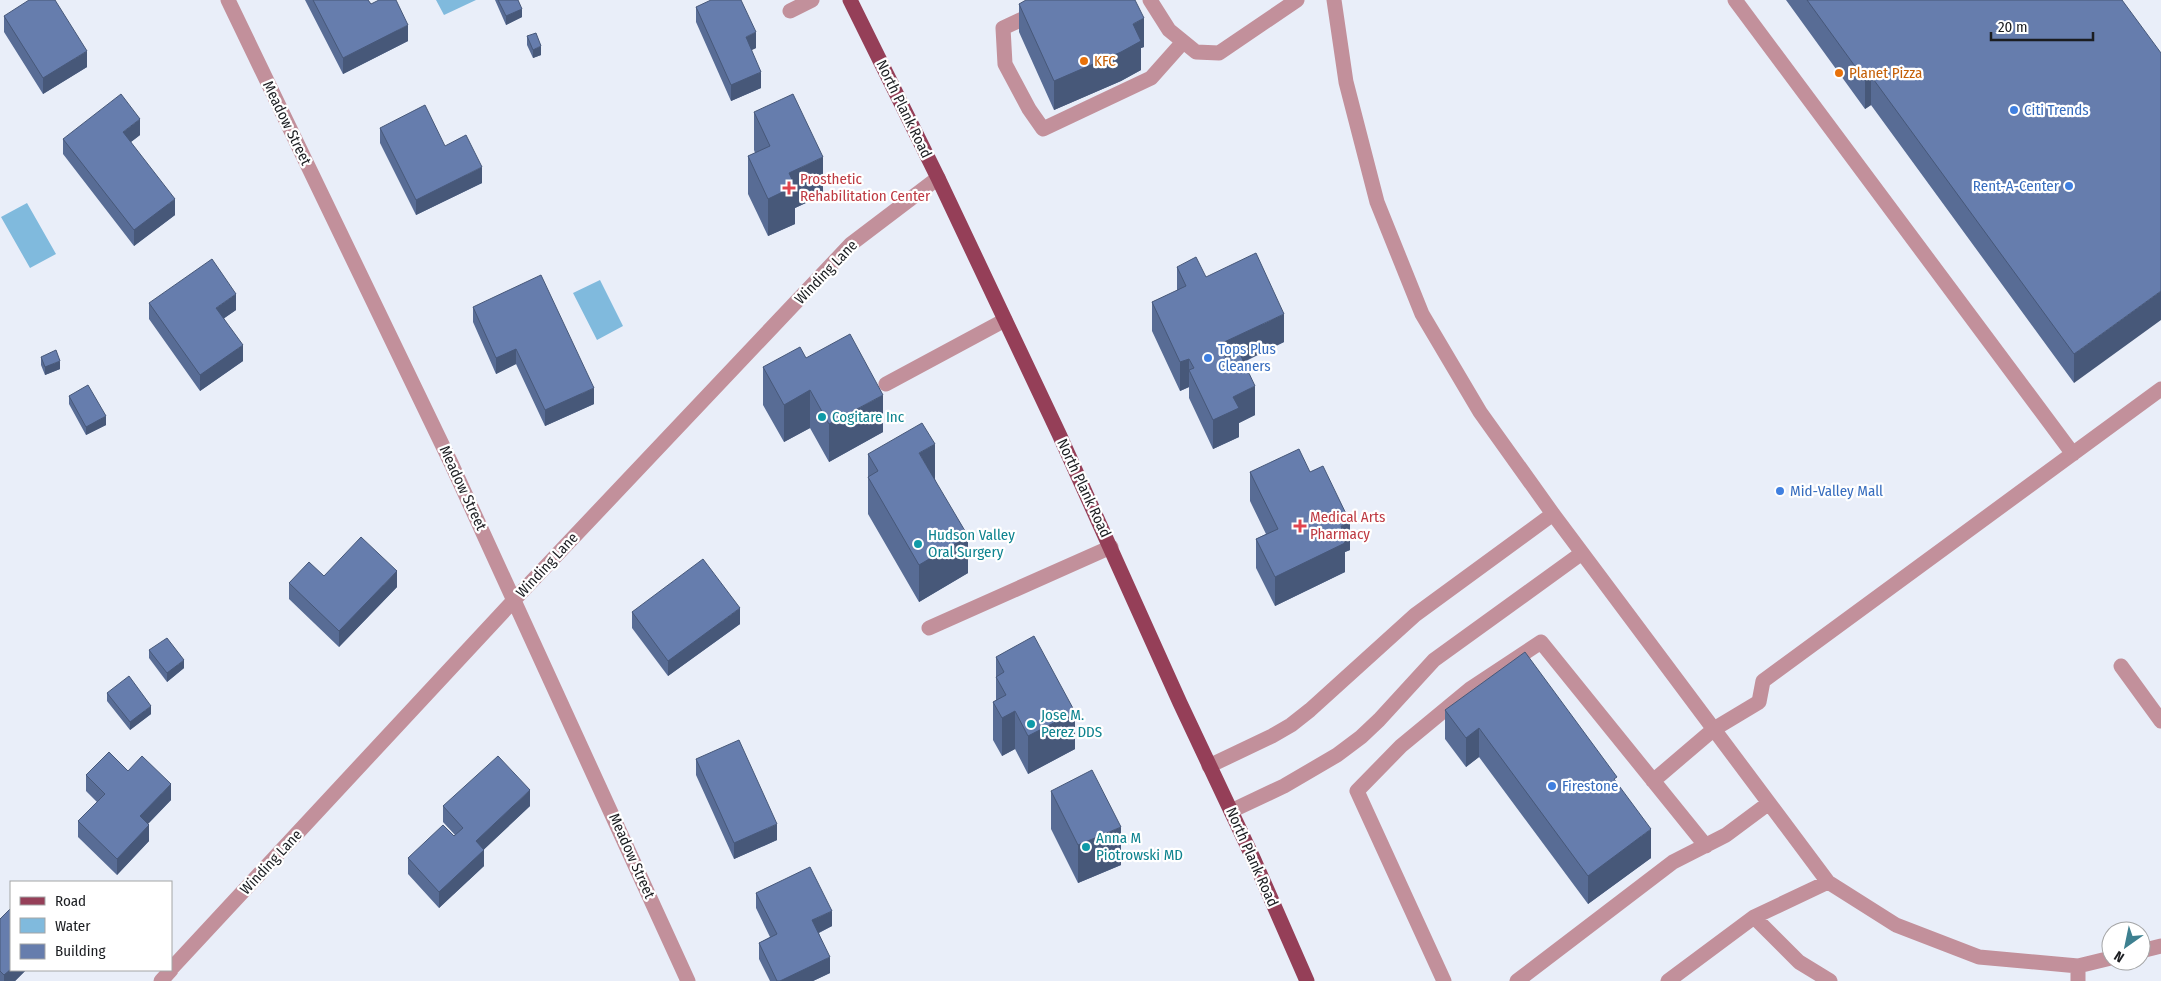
<svg xmlns="http://www.w3.org/2000/svg" width="2161" height="981" viewBox="0 0 2161 981" font-family="'Fira Sans Condensed',sans-serif">
<style>
.water{fill:#80badd}
.lines{fill:none;stroke-linecap:round;stroke-linejoin:round}
.minor{stroke:#c2909b;stroke-width:15}
.major{stroke:#953f58;stroke-width:15}
.wall{fill:#586c95}
.shaded-wall{fill:#475879}
.building{fill:#667dad;stroke:#475879}
.food-dot{fill:#e8710a;stroke:#fff;stroke-width:2}
.shop-dot{fill:#3f7fe0;stroke:#fff;stroke-width:2}
.health-dot{fill:#e0444e;stroke:#fff;stroke-width:2}
.culture-dot{fill:#0f9aa8;stroke:#fff;stroke-width:2}
.labels{text-anchor:middle;dominant-baseline:central;stroke-width:4.5;stroke-linejoin:round;paint-order:stroke}
.food-label{font-size:15px;fill:#c56008;stroke:#fff;text-anchor:start}
.street-label{font-size:15px;fill:#1b1d21;stroke:#fff}
.shop-label{font-size:15px;fill:#366cbe;stroke:#fff;text-anchor:start}
.health-label{font-size:15px;fill:#be3a42;stroke:#fff;text-anchor:start}
.culture-label{font-size:15px;fill:#0d838f;stroke:#fff;text-anchor:start}
</style>
<rect width="100%" height="100%" fill="#e9eef9"/>
<path class="water" d="M436,0H476L444,15Z
M27,203L56,254L30,268L1,217Z
M600,280L623,326L597,340L573,293Z"/>
<g class="lines">
<path class="minor" d="M228,0L451,463L688,981
M1063,0L1003,28L1005,64L1029,109L1043,129L1151,78L1183,42
M1150,0L1169,30L1196,52L1219,53L1297,0
M1334,0L1346,82L1377,202L1422,314L1480,412L1553,514L1828,882L1896,925L1979,957L2078,966L2111,958
M1735,0L2073,454
M790,11L812,0
M886,384L1005,320
M929,628L1111,547
M2121,666L2161,721
M1209,766L1272,736L1291,725L1310,710L1415,615L1553,514
M1653,781L1714,729L1759,702L1763,681L2161,389
M1231,811L1284,786L1337,755L1361,737L1379,720L1434,660L1582,553
M1754,917L1799,962L1830,981
M2141,951L2161,946
M2078,966V981
M171,969L515,599L851,244L938,178
M161,981L171,970
M1444,981L1357,791L1401,746L1470,689L1541,642L1706,846
M1517,981L1673,862L1726,835L1769,803
M1668,981L1754,917L1828,882"/>
<path class="major" d="M850,0L938,178L1059,434L1180,703L1254,860L1307,981"/>
</g>
<path class="wall" d="M305,0H368L371,4L408,41L343,74Z
M495,0H518L522,17L506,25Z
M1786,0H2122L2074,383L1871,105L1865,109Z
M1019,4L1144,47L1141,48V70L1121,81L1054,110L1019,32Z
M696,7L756,48L751,50L761,88L731,101L696,22Z
M4,16L87,67L43,94L4,32Z
M527,36L541,55L533,58L527,45Z
M754,112L823,195L795,208V224L768,236L748,194V156L755,153L754,150Z
M380,128L482,183L416,215L380,143Z
M140,135L131,142L175,215L134,246L63,154V139Z
M1177,267L1206,277L1284,342L1244,362L1255,415L1239,423V437L1213,449L1189,398V387L1180,391L1152,331V302L1177,291Z
M149,303L236,310L224,318L243,361L200,391L149,319Z
M473,307L594,404L545,426L516,364L496,374L473,322Z
M41,357L60,369L45,375L41,365Z
M806,358L883,432L829,462L810,428L784,442L763,405V367Z
M69,396L106,425L86,435L69,404Z
M868,454L935,479L968,573L919,602L868,514Z
M1250,472H1310L1350,550L1345,552V572L1275,606L1256,568V539L1266,534L1250,501Z
M324,576L397,587L339,647L289,599V583Z
M632,612L740,624L668,676L632,628Z
M149,650L184,668L167,682L149,658Z
M996,657L1075,749L1028,774L1015,749L1002,756L993,740V702L996,700Z
M107,693L151,714L130,730L107,701Z
M1445,710L1617,783L1651,858L1588,904L1479,757L1466,767L1445,739Z
M696,759L777,840L734,859L696,775Z
M128,771L171,800L148,824L149,841L117,875L78,837V821L97,802L86,791V775Z
M1051,791L1121,865L1078,883L1051,829Z
M443,806H530L483,850L484,866L439,908L408,874V858L455,835L443,822Z
M756,893L832,926L819,933L830,973L813,981H770L759,959V943L770,937L756,908Z
M0,919L26,970L15,981H0Z"/>
<path class="shaded-wall" d="M522,9V17L506,25V16Z
M1144,18V47L1141,48V70L1121,81L1054,110V81L1133,24Z
M408,25V41L343,74V58Z
M756,32V48L746,53V37Z
M541,46V55L533,58V50Z
M87,51V67L43,94V78Z
M761,72V88L731,101V85Z
M1871,76V105L1865,109V80Z
M140,119V135L123,148V132Z
M823,157V195L795,208V224L768,236V199L789,173Z
M482,167V183L416,215V200Z
M175,199V215L134,246V230Z
M2161,291V320L2074,383V354Z
M236,294V310L216,324V308Z
M1284,314V342L1220,373V344Z
M243,345V361L200,391V375Z
M516,349V364L496,374V358Z
M1189,359V387L1180,391V362Z
M60,361V369L45,375V367Z
M1255,386V415L1239,423V437L1213,449V420L1233,397Z
M594,388V404L545,426V410Z
M810,390V428L784,442V405Z
M883,395V432L829,462V424Z
M106,416V425L86,435V427Z
M935,444V481L919,453Z
M1350,522V550L1345,552V572L1275,606V577L1341,526Z
M968,536V573L919,602V565Z
M397,571V587L339,647V631Z
M740,608V624L668,676V661Z
M184,660V668L167,682V673Z
M151,706V714L130,730V722Z
M1015,711V749L1002,756V718Z
M1075,712V749L1028,774V736Z
M1479,728V757L1466,767V738Z
M171,784V800L140,832V816Z
M530,790V806L476,857V841Z
M777,824V840L734,859V843Z
M149,825V841L117,875V859Z
M1121,827V865L1078,883V845Z
M1651,829V858L1588,904V876Z
M484,850V866L439,908V892Z
M832,911V926L812,936V920Z
M830,957V973L813,981H780Z
M11,969V970H26L15,981H4V975Z"/>
<path class="building" d="M29,0H55L87,51L43,78L4,16Z
M313,0H368L371,4L379,0H396L408,25L343,58Z
M498,0H518L522,9L506,16Z
M711,0H741L756,32L746,37L761,72L731,85L696,7Z
M1026,0H1135L1144,18L1133,24L1141,41L1121,52L1054,81L1019,4Z
M1807,0H2122L2161,53V291L2074,354L1871,76L1865,80Z
M536,33L541,46L533,50L527,36Z
M121,94L140,119L123,132L175,199L134,230L63,139Z
M793,94L823,157L789,173L795,186L768,199L748,156L770,146L754,112Z
M425,105L445,146L466,135L482,167L416,200L380,128Z
M1256,253L1284,314L1220,344L1226,358L1239,352L1255,386L1233,397L1239,408L1213,420L1189,370L1194,368L1189,359L1180,362L1152,302L1186,286L1177,267L1196,257L1206,277Z
M212,259L236,294L216,308L243,345L200,375L149,303Z
M541,275L594,388L545,410L516,349L496,358L473,307Z
M850,334L883,395L829,424L810,390L784,405L763,367L800,347L806,358Z
M56,350L60,361L45,367L41,357Z
M88,385L106,416L86,427L69,396Z
M922,423L935,444L919,453L968,536L919,565L868,477L878,471L868,454Z
M1299,449L1310,472L1323,466L1350,522L1341,526L1345,536L1342,538L1345,543L1275,577L1256,539L1278,529L1250,472Z
M361,537L397,571L339,631L289,583L309,562L324,576Z
M703,559L740,608L668,661L632,612Z
M1034,636L1075,712L1028,736L1015,711L1002,718L993,702L1006,695L996,677L1004,672L996,657Z
M167,638L184,660L167,673L149,650Z
M1525,652L1617,777L1614,779L1651,829L1588,876L1479,728L1466,738L1445,710Z
M129,676L151,706L130,722L107,693Z
M739,740L777,824L734,843L696,759Z
M109,752L128,771L142,756L171,784L140,816L149,825L117,859L78,821L105,794L86,775Z
M498,756L530,790L476,841L484,850L439,892L408,858L443,825L454,836L463,828L443,806Z
M1092,770L1121,827L1078,845L1051,791Z
M810,867L832,911L812,920L830,957L780,981H777L759,943L777,934L756,893Z
M10,909L11,911V969L4,975L0,971V919Z"/>
<g class="food-dot">
<circle cx="1084" cy="61" r="5"/>
<circle cx="1839" cy="73" r="5"/>
</g>
<g class="shop-dot">
<circle cx="2014" cy="110" r="5"/>
<circle cx="2069" cy="186" r="5"/>
<circle cx="1208" cy="358" r="5"/>
<circle cx="1780" cy="491" r="5"/>
<circle cx="1552" cy="786" r="5"/>
</g>
<g class="health-dot">
<path d="M786.5 180.5h5v5h5v5h-5v5h-5v-5h-5v-5h5z"/>
<path d="M1297.5 518.5h5v5h5v5h-5v5h-5v-5h-5v-5h5z"/>
</g>
<g class="culture-dot">
<circle cx="822" cy="417" r="5"/>
<circle cx="918" cy="544" r="5"/>
<circle cx="1031" cy="724" r="5"/>
<circle cx="1086" cy="847" r="5"/>
</g>
<g class="labels">
<g class="food-label">
<text x="1094" y="61">KFC</text>
<text x="1849" y="73">Planet Pizza</text>
</g>
<g class="street-label">
<text transform="translate(904 109) rotate(64)">North Plank Road</text>
<text transform="translate(287 123) rotate(64)">Meadow Street</text>
<text transform="translate(826 272) rotate(-46)">Winding Lane</text>
<text transform="translate(463 488) rotate(65)">Meadow Street</text>
<text transform="translate(1084 488) rotate(65)">North Plank Road</text>
<text transform="translate(547 565) rotate(-47)">Winding Lane</text>
<text transform="translate(632 856) rotate(66)">Meadow Street</text>
<text transform="translate(1252 857) rotate(66)">North Plank Road</text>
<text transform="translate(271 862) rotate(-47)">Winding Lane</text>
</g>
<g class="shop-label">
<text x="2024" y="110">Citi Trends</text>
<text x="2059" y="186" text-anchor="end">Rent-A-Center</text>
<text x="1218" y="349">Tops Plus<tspan x="1218" dy="17">Cleaners</tspan></text>
<text x="1790" y="491">Mid-Valley Mall</text>
<text x="1562" y="786">Firestone</text>
</g>
<g class="health-label">
<text x="800" y="179">Prosthetic<tspan x="800" dy="17">Rehabilitation Center</tspan></text>
<text x="1310" y="517">Medical Arts<tspan x="1310" dy="17">Pharmacy</tspan></text>
</g>
<g class="culture-label">
<text x="832" y="417">Cogitare Inc</text>
<text x="928" y="535">Hudson Valley<tspan x="928" dy="17">Oral Surgery</tspan></text>
<text x="1041" y="715">Jose M.<tspan x="1041" dy="17">Perez DDS</tspan></text>
<text x="1096" y="838">Anna M<tspan x="1096" dy="17">Piotrowski MD</tspan></text>
</g>
</g>
<rect x="10" y="881" width="162" height="90" fill="#ffffff" stroke="#a4a5a6"/>
<rect x="20" y="897" width="25" height="8" fill="#953f58" stroke="#a4a5a6"/>
<text x="55" y="906" font-size="15" fill="#1b1d21">Road</text>
<rect x="20" y="918" width="25" height="15" fill="#80badd" stroke="#a4a5a6"/>
<text x="55" y="931" font-size="15" fill="#1b1d21">Water</text>
<rect x="20" y="944" width="25" height="15" fill="#667dad" stroke="#a4a5a6"/>
<text x="55" y="956" font-size="15" fill="#1b1d21">Building</text>
<g transform="translate(2126 946) rotate(213)"><circle r="24" fill="#ffffff" stroke="#a4a5a6"/>
<path d="M0-4L9 19L0 12L-9 19Z" fill="#3d8090"/>
<text y="-8" font-size="14" font-weight="bold" text-anchor="middle" fill="#1b1d21">N</text>
</g>
<path d="M1991 32v8h102v-8" fill="none" stroke="#1b1d21" stroke-width="2.5"/>
<text x="1998" y="32" font-size="15" fill="#1b1d21" stroke="#ffffff" stroke-width="4" paint-order="stroke">20 m</text>
</svg>
